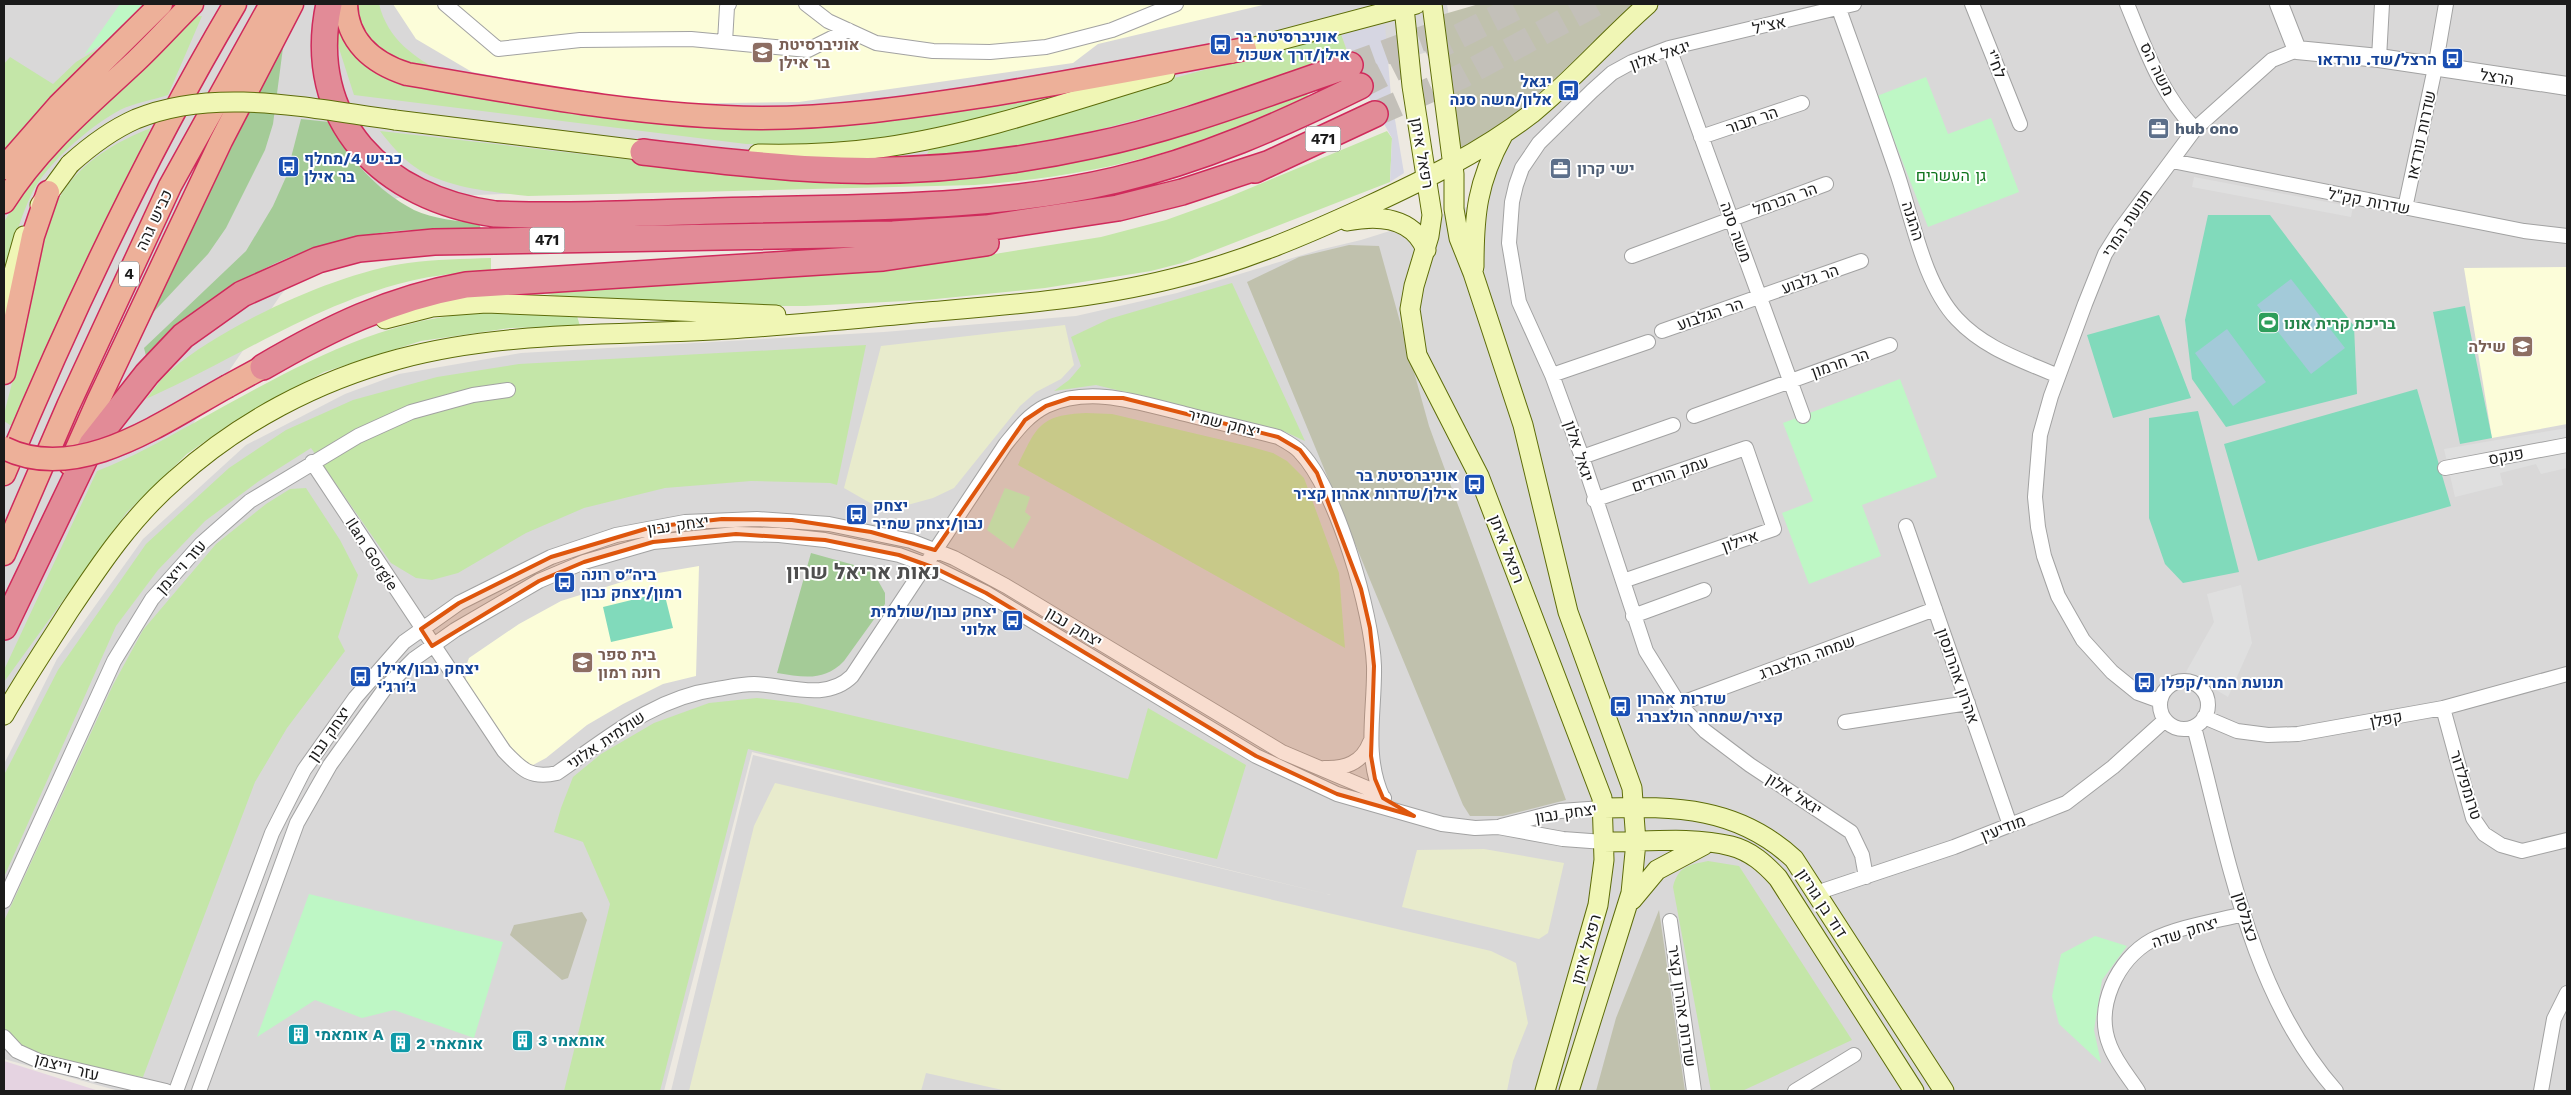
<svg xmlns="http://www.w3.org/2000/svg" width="2571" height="1095" viewBox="0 0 2571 1095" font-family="'Work Sans',Heebo,sans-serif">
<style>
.residential{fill:#d9d8d8}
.industrial{fill:#e5d3e1}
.education{fill:#fcfdd9}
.construction{fill:#c0c1ad}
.farmland{fill:#e8ebcc}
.grass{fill:#c4e6a8}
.forest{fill:#a4cb97}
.park{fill:#bef7c5}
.pitch{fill:#81dabb}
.parking{fill:#dfdfdf}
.plaza{fill:#d6d6e2}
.water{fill:#a3cad9}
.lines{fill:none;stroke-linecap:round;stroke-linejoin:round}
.motorway-tunnel{stroke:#c3c0b9;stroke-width:25;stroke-dasharray:25 12;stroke-linecap:butt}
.minor-casing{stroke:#a2a2a2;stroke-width:16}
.tertiary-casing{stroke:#a2a2a2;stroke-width:20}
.secondary-casing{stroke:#5d6c09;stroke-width:21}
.trunk-casing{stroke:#cf2a5b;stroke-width:25}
.motorway-casing{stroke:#cf2a5b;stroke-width:28}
.minor{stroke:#fff;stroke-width:14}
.tertiary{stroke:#fff;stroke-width:18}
.secondary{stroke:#f0f6b5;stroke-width:19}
.trunk{stroke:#edb099;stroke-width:22}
.motorway{stroke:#e28b97;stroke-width:25}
.secondary-bridge-casing{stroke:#5d6c09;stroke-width:21;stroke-linecap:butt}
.trunk-bridge-casing{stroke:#cf2a5b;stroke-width:25;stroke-linecap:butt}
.secondary-bridge{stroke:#f0f6b5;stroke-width:19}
.trunk-bridge{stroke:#edb099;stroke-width:22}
.marked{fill:#de560d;fill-opacity:0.2;stroke:#de560d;stroke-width:4;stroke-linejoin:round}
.labels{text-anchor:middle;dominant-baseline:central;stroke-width:4;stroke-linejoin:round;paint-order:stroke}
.shield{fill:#fff;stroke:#5f5f5f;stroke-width:1}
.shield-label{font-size:15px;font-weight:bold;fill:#1b1b1b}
.street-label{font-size:16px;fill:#1b1b1b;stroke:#fff}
.transit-label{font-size:16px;font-weight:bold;fill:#164399;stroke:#fff;text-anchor:start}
.education-label{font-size:16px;font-weight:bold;fill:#785e54;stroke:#fff;text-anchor:start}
.service-label{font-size:16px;font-weight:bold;fill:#4e5e75;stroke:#fff;text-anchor:start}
.park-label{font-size:16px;fill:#0f741c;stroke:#fff}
.leisure-label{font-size:16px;font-weight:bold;fill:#27864d;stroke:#fff;text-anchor:start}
.culture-label{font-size:16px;font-weight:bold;fill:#0d838f;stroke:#fff;text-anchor:start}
.district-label{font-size:21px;font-weight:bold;fill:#4e4e4e;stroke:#fff}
</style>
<rect width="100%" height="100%" fill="#ede9e1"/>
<path class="residential" d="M4,4H1447L1453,44L1294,93L922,178L397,198L355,219L318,250L280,296L4,702Z
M1506,4H2567V1091H671L753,755L1331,895L752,752L664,1091H119L4,1059V764L57,659L143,539L246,445L345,394L399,374L521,353L884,332L1076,316L1177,293L1319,250L1361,240L1489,200Z"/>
<path class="industrial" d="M4,1061L99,1091H4Z"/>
<path class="education" d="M393,4H1267L1098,44L1073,63L799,102L647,104L472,72L416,39Z
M2567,267V424L2492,438L2464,268Z
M699,566L696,676L663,684L623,704L587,725L546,758L533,765L522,762L470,690L466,681L465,669L469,658L519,624L561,601L641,576Z"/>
<path class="construction" d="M1479,4H1636L1512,118L1458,154L1441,15Z
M1349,245L1379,246L1429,426L1566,800L1503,816H1470L1463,805L1247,282L1299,257Z
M1659,910L1685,1091H1596L1616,1018Z
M582,912L587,920L568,978L562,980L510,935L514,925Z"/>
<path class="farmland" d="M1065,325L1074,365L1061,379L1036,392L1020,406L954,488L933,498L900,507L872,504L844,488L881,346Z
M775,783L1491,951L1516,963L1528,1023L1513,1061L1507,1091H1007L926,1073L921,1091H689L754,826Z
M1484,849L1564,863L1548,933L1539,939L1402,907L1417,850Z"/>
<path class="grass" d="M337,4L366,64L652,121L1086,90L940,129L834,144L789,145L746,144L354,95L336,39Z
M356,4H379C388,40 414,57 445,74L403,64L363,37Z
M202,16L168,95C153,100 134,103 120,110C90,126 47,163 32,193C19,220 12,249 4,277V222L23,190L54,150L190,17Z
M124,33L4,156V64L10,57L53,84L76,62Z
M1341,34L1348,54C1211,98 1071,149 926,156L932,145L1189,74Z
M1307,94L1309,98C1261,117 1212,139 1162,153C1101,171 1038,180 975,185L528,196C493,192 445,188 415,167C402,158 390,144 380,131L721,170L825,178L1162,139Z
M151,128L13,427L4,421V415C8,397 14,378 17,360C27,306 32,238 63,192C83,161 117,141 151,128Z
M1387,131L1392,138L1390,182L1182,263L1151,271L1045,288L926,300L805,306H748L557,296L528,290L850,273L926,265L1101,237L1166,220L1219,201Z
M491,258V270C467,273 442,274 419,279C321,300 236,359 146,399C154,390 161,378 171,370C224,325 338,272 408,263C435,259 464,259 491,258Z
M1232,283L1305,441L1281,430L1096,385L1054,391L1069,380L1081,366L1071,337L1109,319Z
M483,313L577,316L580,326L510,328L421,341L324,372L234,421L187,454L127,512L4,682V670L97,471C131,458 161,441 192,424C283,374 377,317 483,313Z
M866,345L837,485L830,483L751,481L665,488L584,508L526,533L458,573L432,580L416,578L391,563L311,448L259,481L205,521L158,570L116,626L4,877V775L58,670L146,544L229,468L286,430L353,400L437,377L519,364Z
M1086,413L1112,414L1248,446L1273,453L1287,461L1304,478L1339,573L1345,648L1018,465C1037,426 1040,415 1086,413Z
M306,488L340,540L358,575L338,637L345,651L287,728L255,782L143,1077C97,1069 32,1068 4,1027V921L113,685L143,630L216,544L266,504L290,489Z
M757,698L798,703L1128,779L1148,708L1246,765L1217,859L748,749L660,1091H564L610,904L583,842L554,832L561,808L573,777L601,754L654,723L709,703Z
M1708,861L1739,866L1852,1040L1742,1091H1711L1673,887C1678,866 1689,865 1708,861Z"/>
<path class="forest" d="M284,40L273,124L265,150L226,228L208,254L148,318Z
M301,119L329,122C350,159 376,190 414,210C433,219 458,221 479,223L481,229C453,229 425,229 397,231C295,241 218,285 146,356L144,348L246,251L273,206L286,177Z
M811,553L872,570L885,593V604L844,661C824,682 803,677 777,673Z"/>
<path class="park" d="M120,4H151L126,30L84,55Z
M1926,77L1948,134L1991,118L2019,192L1928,227L1877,96Z
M1900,379L1937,477L1862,505L1881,556L1809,584L1782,513L1813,501L1783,423Z
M1005,488L1030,497L1025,512L1031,517L1013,549L987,530Z
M309,894L503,942L474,1038L394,1010L362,1018L315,1000L257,1037Z
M2095,936L2127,946L2102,980L2094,1030L2101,1063L2059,1024L2052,996L2061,954Z"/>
<path class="pitch" d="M2208,215H2270L2354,326L2357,394L2226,427L2192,379L2185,320Z
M2465,306L2492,438L2460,444L2433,312Z
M2159,315L2191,398L2113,418L2087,335Z
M2417,389L2451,506L2258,561L2224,444Z
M2198,411L2239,572L2183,583L2165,564L2149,518V418Z
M664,592L673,628L611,642L603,607Z"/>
<path class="parking" d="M2194,177L2353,207L2351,217L2192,187Z
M2567,428V468L2541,474L2536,464L2500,473L2503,485L2455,497L2444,449Z
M2241,585L2252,643L2228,697L2186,672L2214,622L2207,594Z"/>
<path class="plaza" d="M1385,25L1391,96L1404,173L1390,182L1392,138L1362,85L1341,34Z"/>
<path class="water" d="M2291,279L2345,348L2311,374L2257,305Z
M2227,329L2266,382L2233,406L2195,353Z"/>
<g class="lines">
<path class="motorway-tunnel" d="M1350,65L1430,36
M1360,86L1523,4
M1375,114L1462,76L1595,4"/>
<defs>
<path id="minor" d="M445,4L498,49L580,40L691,39L808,50L848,30
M806,4L828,21L876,43L933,51L990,52L1046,47L1112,30L1176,4
M1854,4L1669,48L1632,62L1612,73L1592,91L1539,143L1522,168L1516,185L1512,202L1509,243L1519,302L1552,375L1582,457L1646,651L1679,704L1705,731L1750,765L1851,832L1862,855L1866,877
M1972,4L2020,124
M2127,4C2146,50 2160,92 2195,129
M1839,9C1859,65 1879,120 1898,176C1913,221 1924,284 1957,319C1985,349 2022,360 2058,376
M725,42L727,7L729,4
M1669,48L1803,416
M2379,58L2382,4
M1701,137L1802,103
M2172,161L2524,231L2567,236
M2405,208L2435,68L2446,4
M1632,256L1826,184
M1662,331L1861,261
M1552,375L1648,342
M1694,416L1890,345
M1582,457L1673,425
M312,462L504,751C522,770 531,779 557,773C608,738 653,698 717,689C729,687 742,684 754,684C787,685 826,702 852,676L1005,445C1017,430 1028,415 1046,406C1091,385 1140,403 1185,414C1216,422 1247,429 1278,437C1285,441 1295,446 1300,452C1337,490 1372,613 1374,666C1375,711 1363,755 1383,798
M2445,468L2567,445
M1594,500L1746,448L1774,529L1623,581
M1906,526L2010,825
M1633,616L1704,590
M2160 705a24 24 0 1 1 48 0a24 24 0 1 1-48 0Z
M2160,701L2138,693L2112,672L2083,640L2058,596L2044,556L2038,527L2035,497L2040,435L2051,396L2085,304L2105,254L2120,230L2195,129L2272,60L2297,50
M1679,704L1935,609
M2443,708L2473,818L2484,834L2501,845L2522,851L2567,840
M2204,717L2237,731L2268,735L2298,734L2443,708L2567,674
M1845,722L1968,703
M2194,727C2227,850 2249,993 2336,1091
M1324,768C1345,769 1362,763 1370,742
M1501,826L1560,811L1603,808
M1816,893L1954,847L2066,803L2113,767L2165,720
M4,901L114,661L152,599L201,544L250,501L358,436L411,412L473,395L508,390
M1670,921L1694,1091
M4,1037L17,1051L39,1061L166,1091
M176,1091L272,833L304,770L355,698L404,642L459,603L551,557L616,535L685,522L757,519L829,524L911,541L954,558L1006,586L1282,752L1367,788L1384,798
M199,1091L297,823L330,765L386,687L414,659L455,630L539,581L584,562L653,542L736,534L779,535L825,540L899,555L935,568L986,593L1256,756L1337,794L1442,824L1475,828L1498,827L1563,839L1604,842
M1795,1091L1854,1055
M2138,1091C2129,1077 2116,1062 2110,1046C2094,1008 2117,959 2152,940C2177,927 2216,921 2244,914
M2541,1091L2554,1019L2567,993"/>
<path id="tertiary" d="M2279,4L2297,50L2379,58L2567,86"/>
<path id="secondary" d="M1432,4L1454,174V209L1459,238L1473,273L1523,425L1568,612L1632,788L1636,842L1631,893L1569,1091
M1404,7L1412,86L1432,215L1429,236L1414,286L1410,309L1417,355L1479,476L1602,798L1604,860L1598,905L1545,1091
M1232,53L1416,4
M395,120L655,152
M758,154C801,155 844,153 886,147C981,133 1074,100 1165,73
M40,205L70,164
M1347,221C1378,215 1413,217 1426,250
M1474,267C1474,215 1477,182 1503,135
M4,307L24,236
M385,319L432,307L486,303L776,315
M4,715C24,680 47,646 69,611C101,563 132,517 176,479C239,422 317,381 399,359C506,330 620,336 729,329C795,325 861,318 927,312C1009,305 1091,299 1171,279C1240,263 1303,236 1366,207C1424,180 1480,153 1531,114C1573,80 1608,39 1648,4
M1603,808C1676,806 1738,807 1794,859L1944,1091
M1604,842C1645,842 1692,836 1731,846C1751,851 1765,864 1778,878L1914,1091
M1632,900L1657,870L1704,845"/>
<path id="trunk" d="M346,4C347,42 373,63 407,74C524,94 642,117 761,118C834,118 905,108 977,97C1066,83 1155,66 1245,49
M4,168L59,105L161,4
M4,202C39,146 88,106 136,61C155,43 173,23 192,4
M4,373L33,236L48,192
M228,386L263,367
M70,464L98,401L221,141L292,4
M4,474C71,313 146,154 235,4
M4,554L68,406L170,186L271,4"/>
<path id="motorway" d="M329,4C304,121 384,199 495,214C581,217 667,212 753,210C874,207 998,208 1116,180C1202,160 1281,125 1360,86
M643,152C701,159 758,166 816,169C909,174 1003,165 1094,145C1181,127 1266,93 1350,65
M1255,170L1375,114
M263,367C330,328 389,299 466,285L883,258L986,243
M4,627L92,444L147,374L183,336L242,294L318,260L359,249L434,242L893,234L986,228L1118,208L1182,192L1270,163"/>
</defs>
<use href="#minor" class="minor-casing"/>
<use href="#tertiary" class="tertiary-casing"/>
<use href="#secondary" class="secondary-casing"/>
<use href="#trunk" class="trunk-casing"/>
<use href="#motorway" class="motorway-casing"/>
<use href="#minor" class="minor"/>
<use href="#tertiary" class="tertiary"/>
<use href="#secondary" class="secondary"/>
<use href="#trunk" class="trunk"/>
<use href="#motorway" class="motorway"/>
<defs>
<path id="secondary-bridge" d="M70,164C90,146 111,130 136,119C216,86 312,109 395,120"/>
<path id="trunk-bridge" d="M4,448C78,485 164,421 228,386"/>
</defs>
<use href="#secondary-bridge" class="secondary-bridge-casing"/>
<use href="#trunk-bridge" class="trunk-bridge-casing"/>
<use href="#secondary-bridge" class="secondary-bridge"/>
<use href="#trunk-bridge" class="trunk-bridge"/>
</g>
<path class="marked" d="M1070,398H1123L1278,437L1300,450L1317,473L1361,589L1370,628L1374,666L1371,756L1375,779L1383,798L1414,816L1337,794L1256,756L986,593L935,568L899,555L825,540L736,534L653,542L584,562L539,581L432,646L421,629L459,603L551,557L652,527L722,519L792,520L871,532L935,550L1025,420L1046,406Z"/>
<defs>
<symbol id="bus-square" viewBox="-11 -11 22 22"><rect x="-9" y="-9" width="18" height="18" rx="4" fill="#1a4fb4" stroke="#fff"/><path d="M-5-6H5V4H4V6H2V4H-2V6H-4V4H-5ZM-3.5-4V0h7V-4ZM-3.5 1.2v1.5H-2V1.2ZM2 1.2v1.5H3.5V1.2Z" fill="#fff"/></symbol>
<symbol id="university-square" viewBox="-11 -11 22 22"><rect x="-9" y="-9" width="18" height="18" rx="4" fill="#8d6e63" stroke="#fff"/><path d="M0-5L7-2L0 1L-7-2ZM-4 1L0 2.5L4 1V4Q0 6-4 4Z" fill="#fff"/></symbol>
<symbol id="office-square" viewBox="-11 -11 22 22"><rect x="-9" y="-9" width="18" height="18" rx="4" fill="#5c6f8a" stroke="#fff"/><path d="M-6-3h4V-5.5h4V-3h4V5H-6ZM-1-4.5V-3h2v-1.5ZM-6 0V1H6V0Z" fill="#fff"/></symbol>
<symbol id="stadium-square" viewBox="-11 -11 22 22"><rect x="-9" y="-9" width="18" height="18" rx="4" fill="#2e9e5b" stroke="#fff"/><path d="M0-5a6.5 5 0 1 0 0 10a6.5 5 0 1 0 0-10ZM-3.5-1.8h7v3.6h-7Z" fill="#fff"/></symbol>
<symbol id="school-square" viewBox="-11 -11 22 22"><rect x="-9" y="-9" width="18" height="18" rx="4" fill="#8d6e63" stroke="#fff"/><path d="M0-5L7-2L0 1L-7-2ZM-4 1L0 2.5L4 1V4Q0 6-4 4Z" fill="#fff"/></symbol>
<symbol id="building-square" viewBox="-11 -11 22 22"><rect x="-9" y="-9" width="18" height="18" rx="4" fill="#0f9aa8" stroke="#fff"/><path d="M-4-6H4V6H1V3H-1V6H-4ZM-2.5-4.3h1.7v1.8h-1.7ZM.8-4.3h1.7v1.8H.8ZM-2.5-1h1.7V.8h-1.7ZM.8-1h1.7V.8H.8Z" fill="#fff"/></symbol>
</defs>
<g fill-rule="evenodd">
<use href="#bus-square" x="1208" y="32" width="25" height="25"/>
<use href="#university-square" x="750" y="40" width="25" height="25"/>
<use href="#bus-square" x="2440" y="46" width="25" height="25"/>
<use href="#bus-square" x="1556" y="78" width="25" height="25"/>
<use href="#office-square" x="2146" y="116" width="25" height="25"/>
<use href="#bus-square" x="276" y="154" width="25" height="25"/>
<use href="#office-square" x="1548" y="156" width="25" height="25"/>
<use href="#stadium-square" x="2256" y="310" width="25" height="25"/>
<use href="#school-square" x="2510" y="334" width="25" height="25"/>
<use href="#bus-square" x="1462" y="472" width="25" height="25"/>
<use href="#bus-square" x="844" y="502" width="25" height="25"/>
<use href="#bus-square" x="552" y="570" width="25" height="25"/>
<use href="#bus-square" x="1000" y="608" width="25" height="25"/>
<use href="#school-square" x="570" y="650" width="25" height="25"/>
<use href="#bus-square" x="348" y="664" width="25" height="25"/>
<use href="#bus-square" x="2132" y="670" width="25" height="25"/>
<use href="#bus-square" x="1608" y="694" width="25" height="25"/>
<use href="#building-square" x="286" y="1022" width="25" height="25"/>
<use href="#building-square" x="510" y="1028" width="25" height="25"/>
<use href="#building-square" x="388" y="1030" width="25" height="25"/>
</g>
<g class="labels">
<g class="shield">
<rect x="1305.5" y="126.5" width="35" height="25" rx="4"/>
<rect x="529.5" y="227.5" width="35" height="25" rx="4"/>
<rect x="119" y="261.5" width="20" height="25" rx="4"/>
</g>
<g class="shield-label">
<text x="1323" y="139">471</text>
<text x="547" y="240">471</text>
<text x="129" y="274">4</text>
</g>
<g class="street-label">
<text transform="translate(1769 25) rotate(-13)">אצ"ל</text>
<text transform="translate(1660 55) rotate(-19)">יגאל אלון</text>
<text transform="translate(1996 64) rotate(68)">לח"י</text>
<text transform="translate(2157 69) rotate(64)">משה הס</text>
<text transform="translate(2497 77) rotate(9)">הרצל</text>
<text transform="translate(1752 120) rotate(-19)">הר תבור</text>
<text transform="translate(2421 135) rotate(-78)">שדרות נורדאו</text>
<text transform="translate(1422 153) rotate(80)">רפאל איתן</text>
<text transform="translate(1785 199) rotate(-20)">הר הכרמל</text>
<text transform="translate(2369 201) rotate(11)">שדרות קק"ל</text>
<text transform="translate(154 220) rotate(-65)">כביש גהה</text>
<text transform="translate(1913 221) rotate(72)">ההגנה</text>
<text transform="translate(2127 223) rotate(-57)">תנועת המרי</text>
<text transform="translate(1736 232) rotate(70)">משה סנה</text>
<text transform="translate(1810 279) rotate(-19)">הר גלבוע</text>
<text transform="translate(1710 314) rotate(-19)">הר הגלבוע</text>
<text transform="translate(1840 363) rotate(-19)">הר חרמון</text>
<text transform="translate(1224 423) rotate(14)">יצחק שמיר</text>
<text transform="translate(1579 451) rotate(72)">יגאל אלון</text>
<text transform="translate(2506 456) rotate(-11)">פנקס</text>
<text transform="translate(1670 474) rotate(-19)">עמק הורדים</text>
<text transform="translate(678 525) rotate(-8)">יצחק נבון</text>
<text transform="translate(1740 541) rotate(-19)">איילון</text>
<text transform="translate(1507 549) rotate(69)">רפאל איתן</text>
<text transform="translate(372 554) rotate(57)">Ilan Gorgie</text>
<text transform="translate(181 567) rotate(-48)">עזר וייצמן</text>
<text transform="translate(1074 627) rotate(31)">יצחק נבון</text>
<text transform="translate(1807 657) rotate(-20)">שמחה הולצברג</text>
<text transform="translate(1958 676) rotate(71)">אהרון אהרונסון</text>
<text transform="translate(2386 719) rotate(-11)">קפלן</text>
<text transform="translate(329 734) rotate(-55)">יצחק נבון</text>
<text transform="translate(606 740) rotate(-34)">שולמית אלוני</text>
<text transform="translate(2466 785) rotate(72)">טרומפלדור</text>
<text transform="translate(1794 794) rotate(33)">יגאל אלון</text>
<text transform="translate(1566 813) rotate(-8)">יצחק נבון</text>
<text transform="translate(2003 828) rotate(-21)">מודיעין</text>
<text transform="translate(1822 903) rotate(57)">דוד בן גוריון</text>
<text transform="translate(2246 917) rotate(73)">כצנלסון</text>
<text transform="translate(2185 932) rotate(-18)">יצחק שדה</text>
<text transform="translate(1586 949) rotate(-74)">רפאל איתן</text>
<text transform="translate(1682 1006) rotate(82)">שדרות אהרון קציר</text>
<text transform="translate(67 1067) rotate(15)">עזר וייצמן</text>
</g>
<g class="transit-label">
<text x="1236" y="36">אוניברסיטת בר<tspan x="1236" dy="18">אילן/דרך אשכול</tspan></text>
<text x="2437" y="59" text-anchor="end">הרצל/שד. נורדאו</text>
<text x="1552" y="81" text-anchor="end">יגאל<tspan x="1552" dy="18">אלון/משה סנה</tspan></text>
<text x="304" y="158">כביש 4/מחלף<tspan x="304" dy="18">בר אילן</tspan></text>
<text x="1458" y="475" text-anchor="end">אוניברסיטת בר<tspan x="1458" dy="18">אילן/שדרות אהרון קציר</tspan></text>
<text x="873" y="505">יצחק<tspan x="873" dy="18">נבון/יצחק שמיר</tspan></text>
<text x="581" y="574">ביה״ס רונה<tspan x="581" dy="18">רמון/יצחק נבון</tspan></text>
<text x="997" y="611" text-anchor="end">יצחק נבון/שולמית<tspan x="997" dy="18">אלוני</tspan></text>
<text x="377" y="668">יצחק נבון/אילן<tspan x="377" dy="18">ג׳ורג׳י</tspan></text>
<text x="2161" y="682">תנועת המרי/קפלן</text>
<text x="1637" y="698">שדרות אהרון<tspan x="1637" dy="18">קציר/שמחה הולצברג</tspan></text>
</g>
<g class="education-label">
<text x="779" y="44">אוניברסיטת<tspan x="779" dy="18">בר אילן</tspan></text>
<text x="2506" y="346" text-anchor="end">שילה</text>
<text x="598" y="654">בית ספר<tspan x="598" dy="18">רונה רמון</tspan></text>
</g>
<g class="service-label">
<text x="2175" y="128">hub ono</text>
<text x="1577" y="168">ישי קרון</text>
</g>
<g class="park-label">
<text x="1951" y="175">גן העשרים</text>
</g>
<g class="leisure-label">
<text x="2284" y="323">בריכת קרית אונו</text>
</g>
<g class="culture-label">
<text x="315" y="1034">אומאמי A</text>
<text x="538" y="1040">אומאמי 3</text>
<text x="416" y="1043">אומאמי 2</text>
</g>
<g class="district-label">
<text x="863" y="571">נאות אריאל שרון</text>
</g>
</g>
<rect width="2571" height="1095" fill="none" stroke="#1b1b1b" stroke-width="10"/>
</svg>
